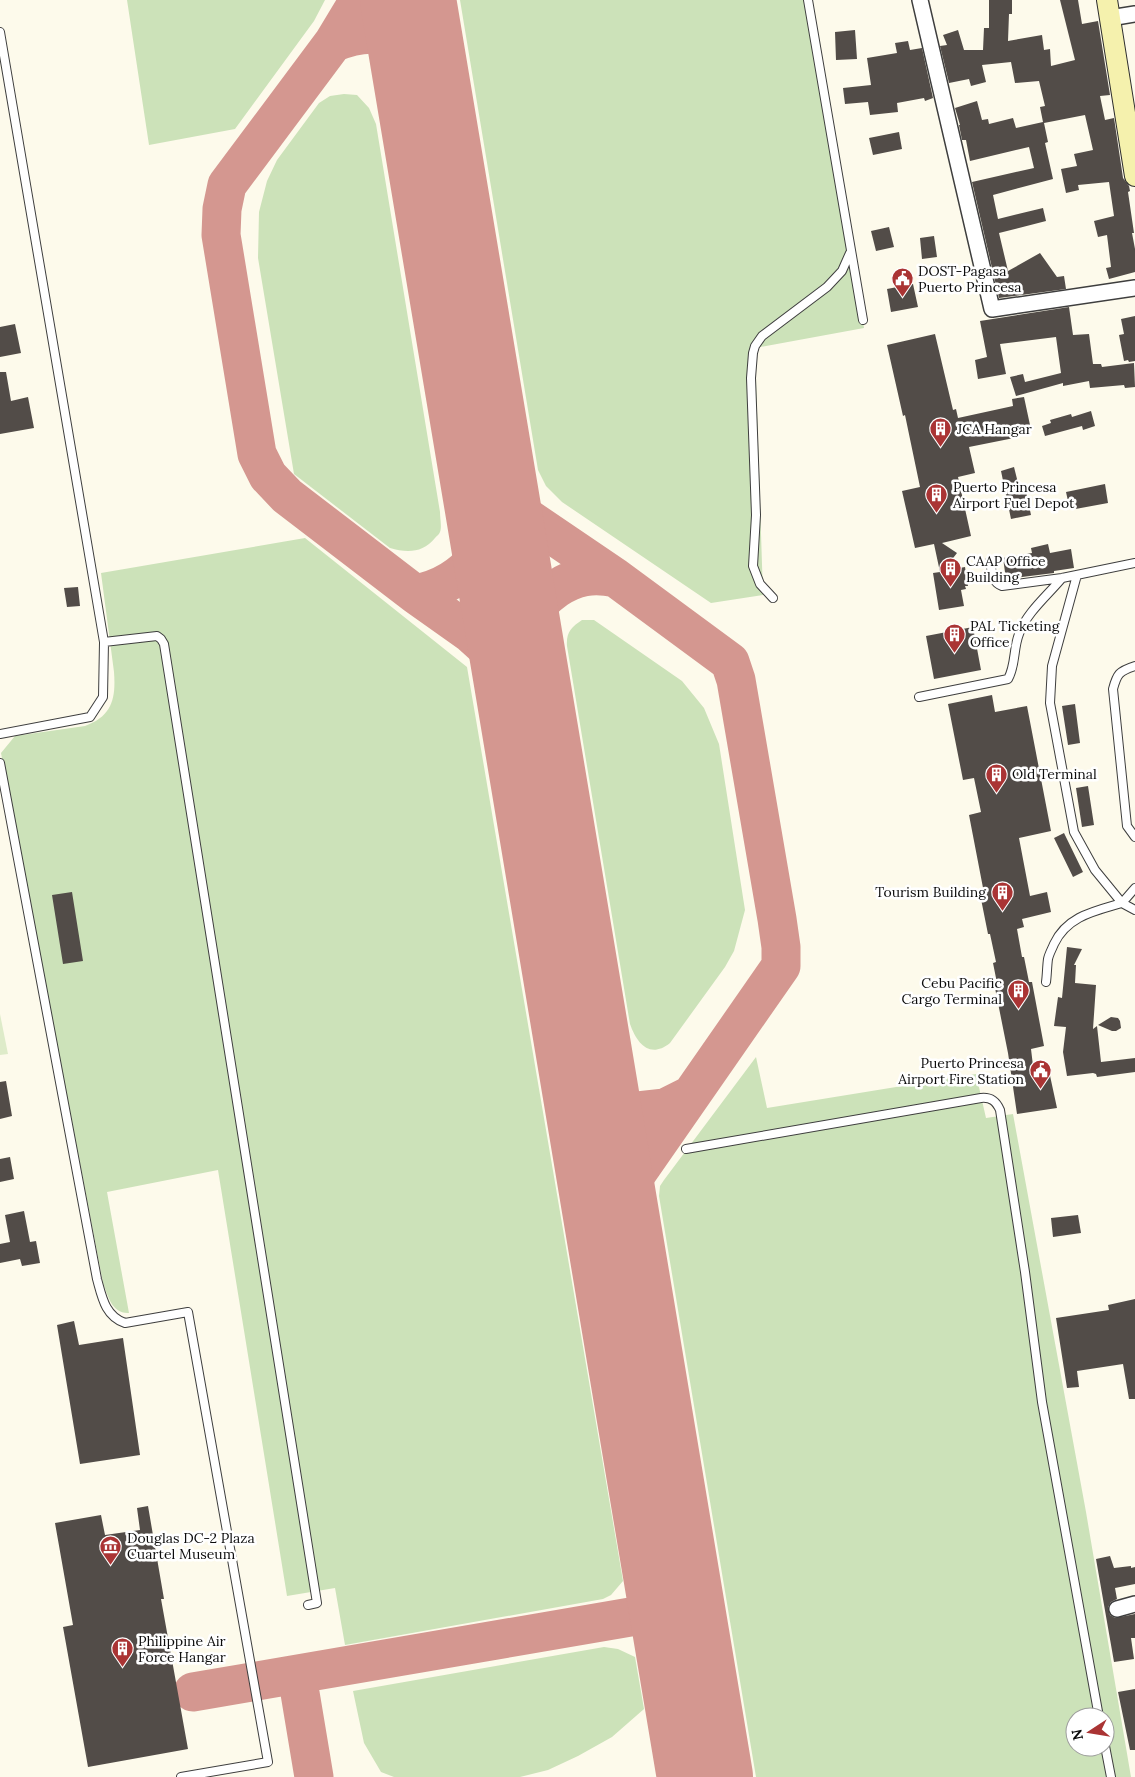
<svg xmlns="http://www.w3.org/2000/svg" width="1135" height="1777" viewBox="0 0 1135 1777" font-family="Lora,serif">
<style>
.green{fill:#cce2b9;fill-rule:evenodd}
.pitch{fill:#deebc9}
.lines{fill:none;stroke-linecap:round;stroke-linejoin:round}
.taxiway{stroke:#d49790;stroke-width:39}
.runway{stroke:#d49790;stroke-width:96}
.building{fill:#524c48}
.lane-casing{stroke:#3e3e3e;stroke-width:10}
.street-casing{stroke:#3e3e3e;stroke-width:18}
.secondary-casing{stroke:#2d2d2d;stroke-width:22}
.lane{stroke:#fff;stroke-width:8}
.street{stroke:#fff;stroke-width:15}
.secondary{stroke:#f5f1ad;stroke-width:20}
.labels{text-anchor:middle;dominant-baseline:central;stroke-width:5;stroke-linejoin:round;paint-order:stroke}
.poi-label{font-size:14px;fill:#0b0b0b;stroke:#fff;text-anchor:start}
</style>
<rect width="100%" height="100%" fill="#fdfaeb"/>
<path class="green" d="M127,0H325L314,21L235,129L149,145Z
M460,0H811L864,328L755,348L763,595L711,603L562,502L546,486L538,470Z
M344,94L357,95L369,108L376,124L440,512C440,518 442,527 440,532C439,535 436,536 435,538C423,553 407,553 390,548L294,474L258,258L259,212L267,181L277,160L319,103L330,96Z
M305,538L467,667L623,1581L611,1595L603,1599L345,1645L335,1588L287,1596L218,1170L107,1192L129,1313C112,1314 108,1296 103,1283L1,753L15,736L85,726C112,716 116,699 114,672L101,573Z
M582,620H594L682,681L704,708L719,744L745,910L734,951L725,967L670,1043C650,1059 637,1044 630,1024L567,646C566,633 571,627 582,620Z
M756,1057L767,1108L976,1074L986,1118L1013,1114L1086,1512L1131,1777H756L659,1196L660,1186L664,1180ZM1075,1717H1105V1747H1075Z
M604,1647L618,1649L635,1657L644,1709L612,1737L578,1756L548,1770L520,1777H394L381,1772L364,1743L353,1691Z"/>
<path class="pitch" d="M0,1014L8,1054L0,1055Z"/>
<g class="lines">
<path class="taxiway" d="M359,0L333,43L227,185L222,209L221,235L257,454L268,476L287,496L415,594L470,633L522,680
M333,43C367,29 402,29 419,66
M491,493L616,578L730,662L736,680L777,919L781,947V966L628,1186L611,1216
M415,594C441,589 461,578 477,557C483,550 489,542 490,533C493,520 491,506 491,493
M518,656C525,639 530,617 541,602C545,597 551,593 556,589C575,576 593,573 616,578
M592,1099L638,1111L665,1108L691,1095
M297,1675L314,1777
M193,1692L677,1609
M692,1777L698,1760L700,1746"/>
<path class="runway" d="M408,0L705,1777"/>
</g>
<path class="building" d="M989,0H1012V14H1009L1008,41L1042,35L1044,50L1050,49L1051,66L1075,60L1060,0H1078L1082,24L1098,21L1110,95L1100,96L1105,120L1114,118L1123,178L1129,186L1130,191L1128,192L1134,233H1132L1135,249V272L1109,279L1106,268L1111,267L1107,235L1098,237L1094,221L1114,216L1109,182L1078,185L1079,190L1066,193L1061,169L1077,166L1074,154L1093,150L1085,115L1044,123L1048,142L1045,143L1053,179L993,195L998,219L1043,208L1046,221L999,233L1008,271L1040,253L1057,277L1064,276L1066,289L999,298L972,182L1034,168L1029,147L970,161L966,140H962L959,125H960L955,108L977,101L982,120L988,119L989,124L1013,118L1016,128L1043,122L1040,107L1045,106L1039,81L1015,83L1011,62L982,65L986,82L971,86L969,79L949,83L940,46L947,45L943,35L958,30L964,50H983L984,28H989Z
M855,30L857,59L836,60L835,32Z
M908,41L910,50L922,48L933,98L925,101L924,98L897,103L898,112L870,115L868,102L845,104L843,88L871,85L867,58L897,53L895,43Z
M899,132L902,149L873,155L869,138Z
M889,227L894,247L876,251L871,231Z
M934,236L937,257L922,259L920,238Z
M913,284L918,307L891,312L887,289Z
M1069,307L1073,335L1089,334L1093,364H1101L1102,367L1134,363L1135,387L1125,388L1124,385L1090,388L1089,381L1063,386V383L1016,396L1010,377L1023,374L1025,382L1061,373L1056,337L1000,344L1006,374L978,379L975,360L987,357L980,321Z
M1135,316V361L1129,362L1128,360L1124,361L1119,335L1124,334L1121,319Z
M15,324L21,353L0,357V327Z
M935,334L953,410L956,409L958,418L1013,406L1012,399L1024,397L1030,425L1013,429L1014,438L969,447L975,473L958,477L971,536L942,543L957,553L943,571L965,567L968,586H965L966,589L961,590L964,606L939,610L933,573L940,572L934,544L915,548L902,491L920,487L905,415L903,416L887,345Z
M0,372H6L11,401L28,397L34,428L0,434Z
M1091,411L1095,426L1083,430L1082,426L1045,436L1042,426L1051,423L1050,420L1071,414L1072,417Z
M1014,467L1019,487L1025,486L1031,515L1011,519L1001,471Z
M1105,484L1108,503L1070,510L1066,492Z
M1048,544L1050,553L1071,549L1074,568L1054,571V573L1006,579L1003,558L1032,553L1031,548Z
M78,587L80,606L67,607L64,588Z
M973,627L981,670L934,679L926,636Z
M992,695L995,712L1027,706L1051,831L1019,838L1030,896L1047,892L1051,912L1022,919L1024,927L1017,929L1022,957H1024L1029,982H1032L1044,1046L1031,1049L1034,1074L1049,1071L1057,1108L1017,1114L1008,1053L995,988H998L993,963L996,962L990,934H988L980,894L984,893L969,815L981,812L974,778L963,780L948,704Z
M1075,704L1080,743L1068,745L1062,706Z
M1088,786L1094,825L1082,827L1076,788Z
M1064,833L1083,872L1073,877L1054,838Z
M72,892L83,961L63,964L52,895Z
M1067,947L1082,949L1074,965H1076L1075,983L1096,985L1093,1029L1097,1026L1101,1062L1135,1058V1072L1097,1077L1096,1074L1093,1073L1067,1076L1063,1052L1066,1027L1054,1026L1058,997L1062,998Z
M1111,1017L1118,1018L1120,1021L1121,1028L1116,1031H1112L1098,1025Z
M6,1081L12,1116L0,1119V1082Z
M10,1157L14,1179L0,1182V1159Z
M24,1211L30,1242L36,1241L40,1263L22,1266L20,1259L0,1263V1244L10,1242L5,1215Z
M1078,1215L1081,1233L1053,1237L1051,1218Z
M1135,1299V1399H1129L1123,1364L1077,1371L1079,1387L1067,1388L1056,1318L1109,1310L1108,1305Z
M74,1321L79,1345L123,1338L140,1455L80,1464L57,1325Z
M148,1506L164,1599H161L188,1749L88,1767L63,1627L73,1625L55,1523L101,1515L105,1535L140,1530L137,1508Z
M1110,1556L1114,1568L1131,1566V1568L1135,1567V1584L1115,1588L1117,1599L1111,1602L1108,1607L1110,1615L1115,1618L1135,1614V1638H1131L1134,1659L1114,1662L1096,1559Z
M1135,1689V1750H1130L1118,1692Z"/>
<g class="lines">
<defs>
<path id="lane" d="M808,0L863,320
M0,32L104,642L103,697L90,717L0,734
M990,561C992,571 991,582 1002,586L1062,578L1135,563
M1077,575L1052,666L1050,703L1074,832L1095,870L1122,903L1135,910
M773,598L760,584L753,566L756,515L751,378L753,353L755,346L762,336L827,287L842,271L850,253
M104,642L157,636L161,639L164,644L317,1603L308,1605
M1135,666C1119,671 1117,674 1113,689L1127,826L1135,837
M919,697L1008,679C1016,665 1013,649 1019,634C1026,613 1048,595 1062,578
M0,763L97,1279C102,1297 105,1316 125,1323L188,1312L268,1762L181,1777
M1122,903L1135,888
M1046,982C1047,975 1047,966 1048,959C1049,954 1052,949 1054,944C1067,916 1095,911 1122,903
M686,1149L981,1098C991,1097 996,1101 1000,1110L1025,1272L1042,1402L1099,1717
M1105,1746L1111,1777"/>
<path id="street" d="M920,0L992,309L1135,288
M1110,18L1135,14
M1117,1609L1135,1604"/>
<path id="secondary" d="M1107,0L1135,176"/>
</defs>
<use href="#lane" class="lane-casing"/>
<use href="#street" class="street-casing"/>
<use href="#secondary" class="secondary-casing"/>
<use href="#lane" class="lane"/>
<use href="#street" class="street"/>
<use href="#secondary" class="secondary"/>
</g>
<defs>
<symbol id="civic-pin" viewBox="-11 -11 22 30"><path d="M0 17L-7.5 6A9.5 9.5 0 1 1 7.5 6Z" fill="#aa3434" stroke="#fff"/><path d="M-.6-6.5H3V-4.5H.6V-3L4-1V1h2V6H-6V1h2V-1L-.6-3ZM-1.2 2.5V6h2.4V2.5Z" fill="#fff"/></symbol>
<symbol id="building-pin" viewBox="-11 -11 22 30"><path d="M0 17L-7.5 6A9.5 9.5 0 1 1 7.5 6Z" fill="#aa3434" stroke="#fff"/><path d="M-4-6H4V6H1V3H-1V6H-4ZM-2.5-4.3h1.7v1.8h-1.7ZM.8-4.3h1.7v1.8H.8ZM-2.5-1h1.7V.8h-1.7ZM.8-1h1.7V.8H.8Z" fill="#fff"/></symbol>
<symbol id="museum-pin" viewBox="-11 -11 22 30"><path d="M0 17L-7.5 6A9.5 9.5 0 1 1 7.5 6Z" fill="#aa3434" stroke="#fff"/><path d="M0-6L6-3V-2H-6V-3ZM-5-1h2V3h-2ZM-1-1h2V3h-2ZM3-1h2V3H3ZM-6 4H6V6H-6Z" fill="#fff"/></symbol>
</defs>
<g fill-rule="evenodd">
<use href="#civic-pin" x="890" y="266" width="25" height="34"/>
<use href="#building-pin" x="928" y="416" width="25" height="34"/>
<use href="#building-pin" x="924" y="482" width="25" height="34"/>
<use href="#building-pin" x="938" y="556" width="25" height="34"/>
<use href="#building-pin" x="942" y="622" width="25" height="34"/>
<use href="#building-pin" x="984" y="762" width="25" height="34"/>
<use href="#building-pin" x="990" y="880" width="25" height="34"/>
<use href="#building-pin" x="1006" y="978" width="25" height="34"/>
<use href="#civic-pin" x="1028" y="1058" width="25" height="34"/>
<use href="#museum-pin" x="98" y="1534" width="25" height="34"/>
<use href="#building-pin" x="110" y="1636" width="25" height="34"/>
</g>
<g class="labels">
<g class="poi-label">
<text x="918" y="271">DOST-Pagasa<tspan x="918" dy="16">Puerto Princesa</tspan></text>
<text x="957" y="429">JCA Hangar</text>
<text x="953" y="487">Puerto Princesa<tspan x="953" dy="16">Airport Fuel Depot</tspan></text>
<text x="966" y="561">CAAP Office<tspan x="966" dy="16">Building</tspan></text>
<text x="970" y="626">PAL Ticketing<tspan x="970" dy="16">Office</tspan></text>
<text x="1012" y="774">Old Terminal</text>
<text x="986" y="892" text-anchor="end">Tourism Building</text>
<text x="1002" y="983" text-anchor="end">Cebu Pacific<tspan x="1002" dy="16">Cargo Terminal</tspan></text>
<text x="1024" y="1063" text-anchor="end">Puerto Princesa<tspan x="1024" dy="16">Airport Fire Station</tspan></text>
<text x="127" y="1538">Douglas DC-2 Plaza<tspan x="127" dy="16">Cuartel Museum</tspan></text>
<text x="138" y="1641">Philippine Air<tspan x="138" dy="16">Force Hangar</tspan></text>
</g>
</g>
<g transform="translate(1090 1732) rotate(258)"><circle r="24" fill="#ffffff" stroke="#9d9d9d"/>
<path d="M0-4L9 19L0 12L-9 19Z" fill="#aa3434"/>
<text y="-8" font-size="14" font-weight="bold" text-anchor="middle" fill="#0b0b0b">N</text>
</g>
</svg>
